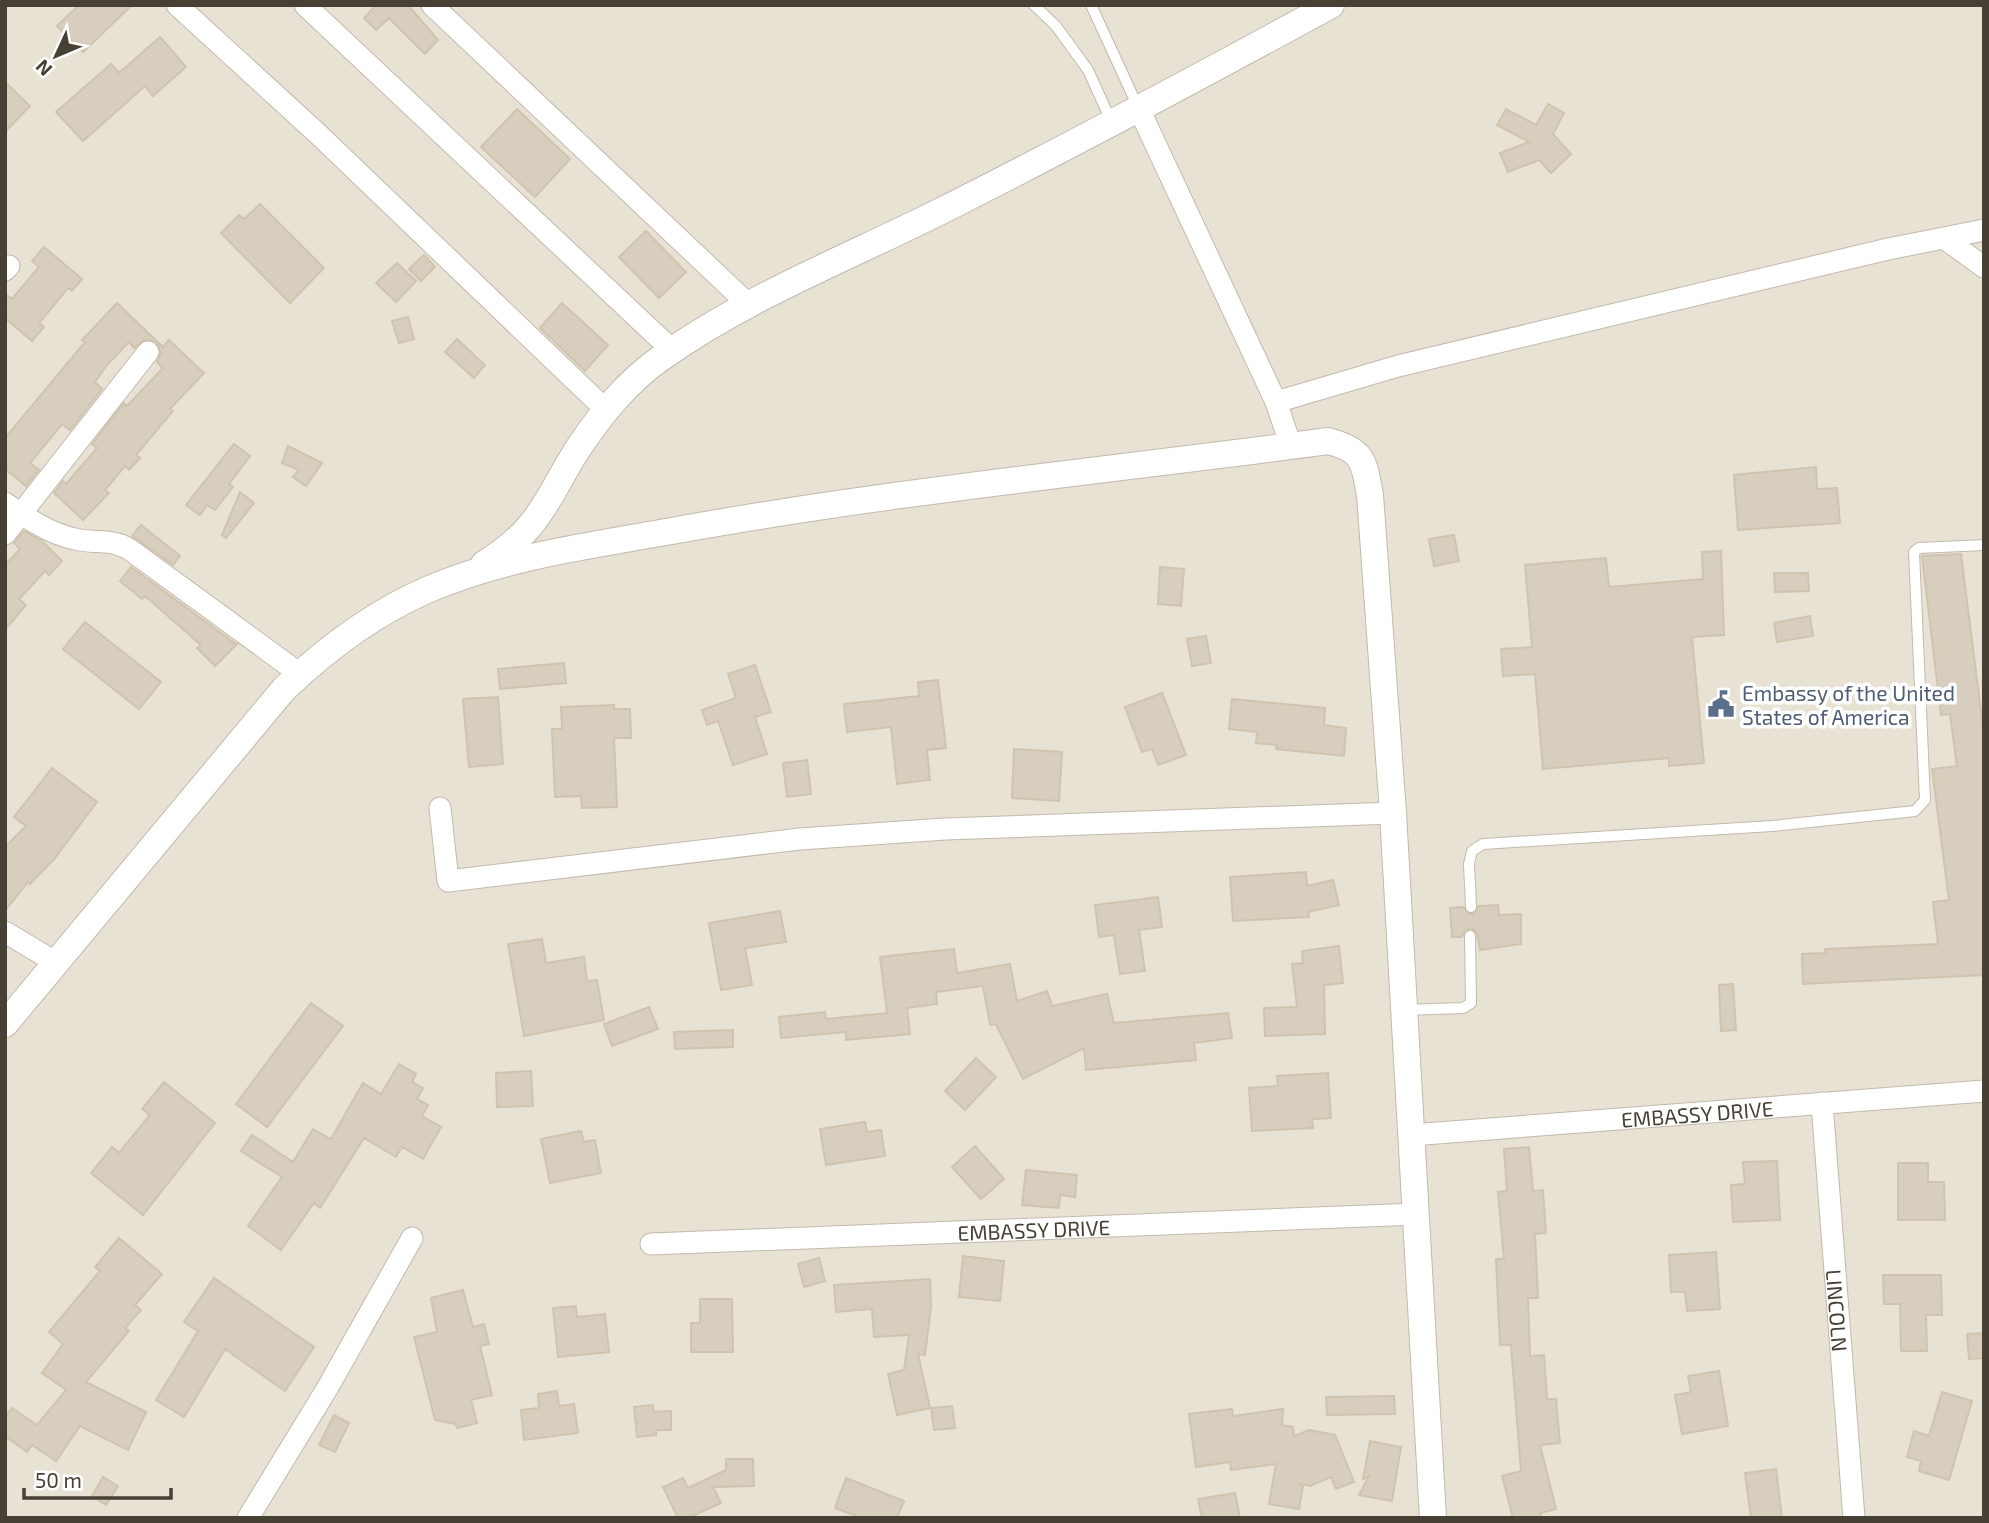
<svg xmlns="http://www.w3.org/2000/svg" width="1989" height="1523" viewBox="0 0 1989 1523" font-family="'Exo 2',sans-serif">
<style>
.residential{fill:#e7e2d4}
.building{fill:#d8cebe;stroke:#d0c3af;stroke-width:2}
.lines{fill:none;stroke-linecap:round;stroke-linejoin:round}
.service-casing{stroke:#c2baac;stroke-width:12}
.minor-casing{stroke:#c2baac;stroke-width:23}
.tertiary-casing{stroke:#c2baac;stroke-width:28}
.service{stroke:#fff;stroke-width:10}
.minor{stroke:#fff;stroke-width:21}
.tertiary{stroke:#fff;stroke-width:26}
.labels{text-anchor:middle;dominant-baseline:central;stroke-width:7;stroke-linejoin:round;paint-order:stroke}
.service-label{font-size:21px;fill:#4e5e75;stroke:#fff;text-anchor:start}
.street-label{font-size:21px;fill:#464035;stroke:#fff}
</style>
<rect width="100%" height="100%" fill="#f3f0e6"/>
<path class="residential" d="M5,5H1984V1518H5Z"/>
<path class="building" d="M79,5H132L83,52L57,26Z
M376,5H408L438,40L425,54L389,18L376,30L364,18Z
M160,37L186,67L153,96L145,86L83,141L56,112L111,64L119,73Z
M5,82L30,106L5,132Z
M1548,104L1564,113L1553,134L1571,154L1551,173L1539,160L1508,172L1500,153L1529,142L1497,125L1506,109L1536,125Z
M517,109L570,159L535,197L481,147Z
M260,204L324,268L290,303L221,233L239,215L244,219Z
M646,231L686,272L659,298L619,257Z
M44,247L82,279L72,291L68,288L39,323L44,327L32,341L5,318V294L12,299L39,267L32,261Z
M424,255L435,267L421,281L409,269Z
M397,263L416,281L396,302L376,283Z
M117,303L163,347L169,340L204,373L170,409L173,411L136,455L140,458L129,470L125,466L105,490L109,493L83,520L54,493L63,481L66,484L97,448L92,444L124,403L127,406L163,368L157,362L161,353L157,342L144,340L134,348L129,342L107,365L95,382L102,389L70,430L62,424L30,463L39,470L26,486L5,469V438L85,342L82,340Z
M562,303L608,345L585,371L540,328Z
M408,317L414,339L399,343L392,321Z
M457,339L485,365L474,378L445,352Z
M234,444L250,456L229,484L233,487L215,510L207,505L200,515L186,505Z
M288,446L322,463L306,486L293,477L299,470L282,463Z
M1816,467L1817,489L1837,488L1840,523L1738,530L1734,475Z
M240,492L254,503L226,538L222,535Z
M141,525L180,556L173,565L132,536Z
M24,531L42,541L62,561L49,575L45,571L19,599L26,605L5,630V565L20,549L14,543Z
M1454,535L1459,561L1434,566L1429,539Z
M1721,551L1724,635L1692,637L1704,763L1669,766V758L1543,769L1535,674L1503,676L1501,649L1532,647L1525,565L1606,558L1609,587L1703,579L1702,552Z
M1961,554L1984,735V975L1803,984L1802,954L1825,953V949L1938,944L1933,902L1949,900L1932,769L1957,766L1950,714L1941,715L1922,556Z
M131,567L236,644H237L215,666L197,648L201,645L145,596L142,599L120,581Z
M1160,567L1184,569L1181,606L1158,604Z
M1774,573H1808L1809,591L1775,592Z
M1810,616L1813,636L1777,642L1774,623Z
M85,622L161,682L139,709L63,649Z
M1206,636L1211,663L1192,666L1187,639Z
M564,663L566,683L500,689L498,669Z
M755,665L771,712L755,717L767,754L733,765L718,721L707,725L702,710L736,698L728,674Z
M938,680L946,748L927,750L930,780L897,784L891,727L847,732L844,704L919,696L918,682Z
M1162,693L1186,755L1158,765L1152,749L1142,752L1125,707Z
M498,697L503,764L469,767L463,699Z
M1232,699L1325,708L1324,725L1346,728L1344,756L1276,749L1277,745L1256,743L1257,732L1229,729Z
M614,705V709H630L631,738H614L617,807L582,808L581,796L555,797L552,729H562L561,707Z
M1014,749L1062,752L1059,801L1012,798Z
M807,760L811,794L787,797L783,763Z
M52,768L97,802L55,858L30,884L28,882L5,911V847L26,826L14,817Z
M1306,872L1307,886L1333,880L1339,905L1308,912L1309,917L1233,921L1230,877Z
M1158,897L1162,927L1139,930L1145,971L1120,974L1114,935L1099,937L1095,905Z
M1498,905L1499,915L1521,914V944L1480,950L1477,933L1471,928L1465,930L1462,937H1452L1450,908L1463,907L1472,915L1479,906Z
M780,911L786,942L745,948L752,985L721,990L709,923Z
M542,939L546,963L584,957L587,981L597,980L604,1020L524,1036L508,944Z
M1339,946L1343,983L1324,985L1325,1034L1265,1036L1264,1008L1297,1007L1292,964L1303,963L1302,951Z
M954,949L957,973L1010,964L1017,1001L1047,991L1052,1006L1107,994L1114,1023L1228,1013L1232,1038L1194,1043L1196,1060L1086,1070L1084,1048L1023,1079L996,1024L990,1025L983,986L936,992L937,1004L907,1008L910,1034L846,1040V1032L781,1038L779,1017L825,1012L826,1019L887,1013L880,957Z
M1733,984L1736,1030L1721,1031L1719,985Z
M311,1003L343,1026L267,1127L236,1104Z
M649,1007L658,1029L612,1046L604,1024Z
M733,1030V1047L675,1049L674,1032Z
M976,1058L996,1077L965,1110L945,1091Z
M399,1064L416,1074L412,1082L423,1088L417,1099L428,1105L422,1116L441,1127L423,1159L402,1147L396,1157L364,1138L320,1208L314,1203L281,1250L248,1226L282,1177L241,1151L252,1135L293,1162L313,1129L331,1139L363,1083L381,1094Z
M531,1071L533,1106L497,1107L496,1073Z
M1328,1073L1331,1118L1312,1119L1313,1128L1252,1131L1249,1088L1278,1086L1277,1076Z
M164,1082L215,1123L143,1215L91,1173L112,1147L119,1153L150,1115L142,1109Z
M865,1122L867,1132L881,1130L885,1156L826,1165L820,1129Z
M581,1131L584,1142L595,1140L601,1173L550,1183L541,1139Z
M975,1146L1004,1179L981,1199L952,1167Z
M1529,1147L1533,1191L1543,1190L1546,1233L1535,1234L1538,1298H1528L1530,1356L1544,1355L1547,1399H1556L1560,1443L1540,1445L1556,1509L1540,1513L1542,1518H1513L1502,1476L1521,1471L1511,1345H1500L1496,1259H1504L1498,1192L1507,1191L1504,1149Z
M1777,1161L1780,1220L1733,1222L1731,1185L1745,1184L1743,1162Z
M1898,1163H1928V1182H1944L1945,1220H1898Z
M1026,1170L1077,1175L1075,1197L1060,1195L1059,1208L1022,1205Z
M119,1238L162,1274L135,1305L141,1310L125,1328L129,1331L86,1382L146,1412L128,1450L80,1426L56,1461L32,1445L27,1452L5,1436V1417L12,1408L37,1425L66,1390L42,1373L63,1344L49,1332L100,1271L95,1267Z
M1716,1252L1720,1309L1687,1311L1685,1292H1671L1669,1255Z
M963,1256L1004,1261L1000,1301L959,1297Z
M819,1258L825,1281L804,1287L798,1264Z
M1883,1275H1941L1942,1315H1926L1927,1351H1901L1900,1304H1884Z
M214,1278L314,1347L285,1391L225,1349L184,1417L156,1400L198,1331L184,1322Z
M930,1279L931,1306L925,1355L918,1354L930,1408L897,1415L888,1374L904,1370L909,1335L874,1337L872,1309L836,1312L834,1285Z
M463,1290L473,1327L484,1324L489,1344L480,1346L492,1395L471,1400L477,1423L457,1428L456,1424L435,1420L414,1337L437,1332L431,1298Z
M700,1299H732L733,1352H691V1323H700Z
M576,1306L577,1317L605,1314L609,1352L558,1357L553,1308Z
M1984,1333V1358L1969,1359L1967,1334Z
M1719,1371L1728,1426L1682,1434L1675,1395L1691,1392L1688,1376Z
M557,1391L559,1406L574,1404L578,1433L524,1440L521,1410L539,1408L538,1394Z
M1942,1392L1972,1401L1949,1480L1919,1471L1921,1461L1907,1457L1914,1431L1929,1436Z
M1394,1396L1395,1414L1327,1415L1326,1397Z
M653,1405L654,1412L671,1411V1430H656V1435L637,1437L634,1407Z
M952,1406L955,1428L934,1430L931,1408Z
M1232,1409L1233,1416L1283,1409L1282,1425L1293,1427L1294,1436L1309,1430L1335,1435L1354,1482L1336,1489L1331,1477L1310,1486L1298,1483L1303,1486L1299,1509L1269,1504L1276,1464L1231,1470L1230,1462L1196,1467L1189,1414Z
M334,1415L349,1423L335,1452L319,1445Z
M1370,1441L1401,1447L1392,1501L1359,1495L1369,1476L1363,1479Z
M726,1459H753L754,1486L713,1487L721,1503L688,1518H678L663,1487L683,1478L688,1488L726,1470Z
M1776,1469L1782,1518H1751L1745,1473Z
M103,1477L118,1486L106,1505L92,1496Z
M846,1478L904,1501L897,1518H861L835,1508Z
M1235,1493L1240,1518H1202L1198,1499Z"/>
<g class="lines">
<defs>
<path id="service" d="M1034,5L1056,26L1088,70L1112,123
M1091,5L1138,107
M1471,907L1469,864L1472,851L1483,844L1772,826L1915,811L1925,800L1914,552L1919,548L1984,545
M1404,1010L1463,1008L1471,1003L1470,936"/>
<g id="minor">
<path d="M177,5L318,134L606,410"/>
<path d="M305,5L673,351"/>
<path d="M432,5L750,306"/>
<path d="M1139,109L1276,402L1291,446"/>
<path d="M1945,239L1984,267"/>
<path d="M5,270L9,266"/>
<path d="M1276,402L1398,366L1888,249L1984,230"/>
<path d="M5,503C25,517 50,534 75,539C94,544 110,538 129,549L300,674"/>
<path d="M5,534L148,352"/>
<path d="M440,808L448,881L800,839L945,829L1393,813"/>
<path d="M5,932L55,962"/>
<path id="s1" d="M1822,1103L1854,1518"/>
<path id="s2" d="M1411,1135L1984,1091"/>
<path id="s3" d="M651,1244L1417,1214"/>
<path d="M248,1518L328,1387L412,1238"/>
</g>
<path id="tertiary" d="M484,564C542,528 545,500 579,447C602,413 627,382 661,358C744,299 842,260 933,215C1067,148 1199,77 1331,5
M5,1024L284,689C326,649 374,613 427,590C505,556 595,545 677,530C893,491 1111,470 1328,441C1364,450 1364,462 1370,495L1393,813L1433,1518"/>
</defs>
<use href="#service" class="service-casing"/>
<use href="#minor" class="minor-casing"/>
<use href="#tertiary" class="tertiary-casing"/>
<use href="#service" class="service"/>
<use href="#minor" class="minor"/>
<use href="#tertiary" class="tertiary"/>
</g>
<defs>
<symbol id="civic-bare" viewBox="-9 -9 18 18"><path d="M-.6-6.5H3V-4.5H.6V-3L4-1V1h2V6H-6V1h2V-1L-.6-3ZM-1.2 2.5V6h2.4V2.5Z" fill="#5c6f8a" stroke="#fff" stroke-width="2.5" paint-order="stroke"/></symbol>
</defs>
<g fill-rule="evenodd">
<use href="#civic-bare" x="1702" y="685" width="38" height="38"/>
</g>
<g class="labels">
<g class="service-label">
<text x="1742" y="692">Embassy of the United<tspan x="1742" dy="24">States of America</tspan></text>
</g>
<g class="street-label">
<text stroke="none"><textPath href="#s2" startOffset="287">EMBASSY DRIVE</textPath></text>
<text stroke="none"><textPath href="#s3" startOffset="383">EMBASSY DRIVE</textPath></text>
<text stroke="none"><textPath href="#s1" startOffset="208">LINCOLN</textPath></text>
</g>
</g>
<rect width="1989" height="1523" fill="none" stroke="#464035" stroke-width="14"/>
<g transform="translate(56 56) rotate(226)" stroke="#ffffff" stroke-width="5" paint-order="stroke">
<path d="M0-5L12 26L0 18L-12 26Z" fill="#464035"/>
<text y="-10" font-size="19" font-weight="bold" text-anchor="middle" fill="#464035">N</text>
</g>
<path d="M24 1488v10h147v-10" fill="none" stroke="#464035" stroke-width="3.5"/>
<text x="35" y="1488" font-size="21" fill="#464035" stroke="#ffffff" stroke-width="5" paint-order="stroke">50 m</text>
</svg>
